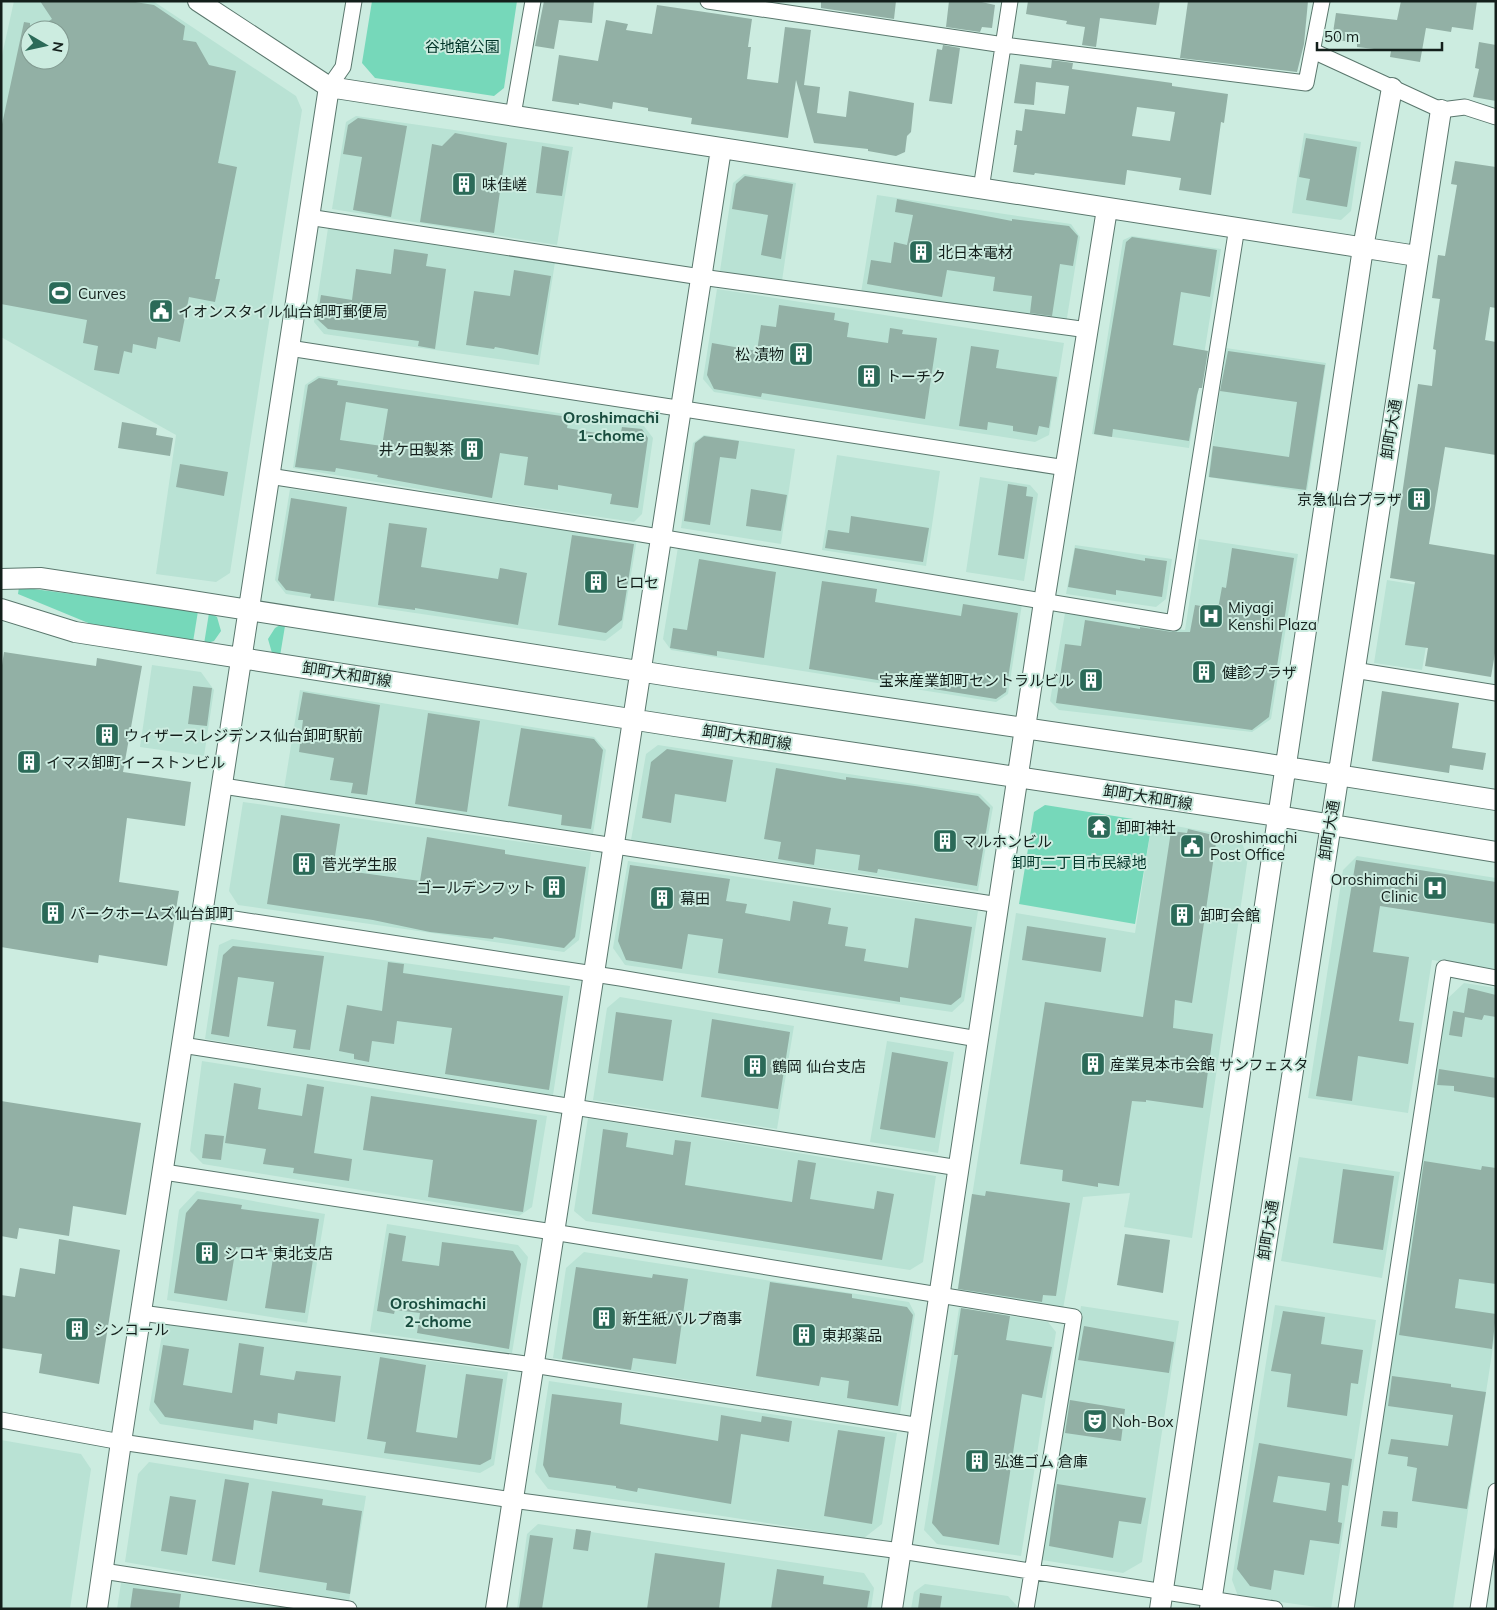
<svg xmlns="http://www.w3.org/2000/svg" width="1497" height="1610" viewBox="0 0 1497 1610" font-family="Mulish,'Noto Sans JP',sans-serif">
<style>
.built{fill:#b9e2d4;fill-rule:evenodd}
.green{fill:#76d8ba}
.building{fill:#92b0a5;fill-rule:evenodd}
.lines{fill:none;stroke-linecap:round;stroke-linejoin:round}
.street-casing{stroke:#5a776d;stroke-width:17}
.secondary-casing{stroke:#5a776d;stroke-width:22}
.street{stroke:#fff;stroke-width:15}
.secondary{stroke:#fff;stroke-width:20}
.labels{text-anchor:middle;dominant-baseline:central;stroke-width:4;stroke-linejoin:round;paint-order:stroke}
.park-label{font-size:15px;fill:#003428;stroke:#ccece0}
.poi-label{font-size:15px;fill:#131f1b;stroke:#ccece0;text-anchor:start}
.street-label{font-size:15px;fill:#131f1b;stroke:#ccece0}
.neighbourhood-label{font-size:16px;font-weight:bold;fill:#184c3e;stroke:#ccece0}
</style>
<rect width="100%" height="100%" fill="#ccece0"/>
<path class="built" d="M14,1H153L296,96L302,110L230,573L216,582L156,574L176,435L1,337V60ZM30,30H60V60H30Z
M356,116L573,147L557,245L332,209L346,122Z
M1304,133L1361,142L1351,211L1341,220L1292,213Z
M744,174L796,183L782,281L720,271L733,183Z
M877,195L1071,224L1080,237L1066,324L861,293Z
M328,228L555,262L539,365L324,334L314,322Z
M1132,236L1221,249L1189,448L1092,434L1123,240Z
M717,289L1064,343L1049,435L1035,442L714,392L703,379Z
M1226,348L1326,363L1307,492L1208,477Z
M318,376L644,426L653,438L642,514L634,522L496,502L293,468L305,385Z
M704,435L795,449L781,544L681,528L693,443Z
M837,455L940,471L926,566L822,550Z
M980,477L1030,485L1038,494L1024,581L966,572Z
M290,489L637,539L622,628L605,641L286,594L275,580Z
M1199,539L1298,554L1271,719L1252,732L1059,710L1050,701L1065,613L1185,630Z
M1075,545L1172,559L1166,599L1156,607L1066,594Z
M678,547L1022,604L1008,694L996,702L671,650L663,639Z
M1387,580L1436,588L1422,670L1374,663Z
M152,665L201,672L214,690L204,756L140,747Z
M300,690L594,737L606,750L593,834L284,789Z
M658,745L980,794L993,807L978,891L631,840L646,754Z
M243,802L591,852L579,940L564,952L238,905L229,891Z
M1152,822L1239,837L1248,857L1192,1238L1124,1227L1130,1193L1083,1197L1063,1309L957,1293L1016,913L1135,933Z
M1357,856L1496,878V969L1432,960L1408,1113L1308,1098L1343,870Z
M628,861L978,911L964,1001L952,1012L625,965L613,948Z
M232,939L570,986L553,1095L205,1039L219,945Z
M1464,983L1496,988V1327L1453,1609H1354L1445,1001Z
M620,997L794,1026L777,1129L593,1100L607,1008Z
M887,1041L954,1052L938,1153L870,1142Z
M202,1061L547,1116L532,1207L519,1216L203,1164L190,1151Z
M588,1118L936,1176L923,1262L910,1270L586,1221L574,1211Z
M1299,1157L1400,1172L1382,1278L1281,1261Z
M197,1191L325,1214L307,1323L167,1300L179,1210Z
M387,1224L518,1245L528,1257L512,1353L370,1332Z
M584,1252L909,1302L915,1314L900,1414L553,1358L566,1268Z
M1275,1305L1376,1320L1331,1609L1238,1596L1232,1580Z
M1081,1306L1179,1321L1142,1562L1123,1573L1042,1560Z
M959,1308L1048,1322L1056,1332L1021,1556L937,1544L924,1530Z
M164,1323L508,1372L494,1465L480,1473L160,1424L149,1410Z
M549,1381L897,1433L882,1524L864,1538L548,1489L535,1472Z
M1,1440L81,1454L91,1469L70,1609H1Z
M149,1462L366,1496L349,1601L125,1562L138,1474Z
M538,1524L864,1573L874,1588L871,1609H517L527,1534Z
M121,1583L297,1609H117Z
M925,1584L1008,1596L1017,1606L1016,1609H911L914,1592Z"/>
<path class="green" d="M372,1H517L504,88L494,96L375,78L362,63Z
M19,587L198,611L193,642L98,627L18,594Z
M209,613L217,617L221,631L214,641L204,644Z
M280,625L285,626L280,656L272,653L268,639L275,628Z
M1045,805L1152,822L1135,924L1019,904L1034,812Z"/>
<path class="building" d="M40,1H129L154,5L185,26L183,40L196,42L209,65L236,71L218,163L237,167L215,279H220L215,302L189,297L180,342L158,337L156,349L133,344L132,353L124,351L119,374L94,370L98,346L83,343L87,320L1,304V129L24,22L30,23V60H60V30H35L52,19Z
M544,1H594L592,23L559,20L554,49L535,46Z
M821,1H896L894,19L821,8Z
M949,1H977L995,5L992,28L982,27L980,32L946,27Z
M1028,1H1160L1156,25L1100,18L1096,47L1082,45L1085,27L1066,24L1067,21L1026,14Z
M1188,1H1308L1304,44L1297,72L1180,58Z
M1401,1H1477L1473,30L1452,27L1451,32L1426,28L1420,62L1390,57L1391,51L1357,47V43L1332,39L1336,13L1397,20Z
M657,5L752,19L748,47H751L747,79L778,83L785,27L811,30L804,85L820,87L817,113L846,117L849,91L914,103L911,132L907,136L905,152L896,156L868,151V149L814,143L796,80L788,138L691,124L692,118L648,111V108L613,102L612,109L579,103V105L552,101L559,55L598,61L606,20L628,24L626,30L652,34Z
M1479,42L1496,45V101L1473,97L1479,69L1475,68Z
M943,45L960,48L952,104L929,101L937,49L942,50Z
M1052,60L1073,63L1072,69L1172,83V86L1228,94L1224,123L1221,122L1211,195L1179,190L1181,178L1127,170L1125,185L1035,173L1034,175L1013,172L1017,145H1014L1016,130L1022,131L1025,109L1065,114L1069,86L1036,82L1034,105L1014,103L1020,64L1051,68ZM1137,107L1175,112L1170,141L1132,136Z
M358,118L407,126L391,217L353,210L362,157L343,154L348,125Z
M455,133L507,143L494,233L420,222L432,144L442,146Z
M1306,138L1357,147L1347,207L1306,200L1310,179L1299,177Z
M542,146L569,151L562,196L536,193Z
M1455,161L1496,167V308L1490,307L1485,340L1496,342V455L1445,447L1429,544L1496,555V647L1491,677L1425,666L1428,648L1405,645L1415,582L1390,578L1418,384L1432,386L1436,350L1433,349L1440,299L1432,298L1438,255L1445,256L1457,185L1451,184Z
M745,176L793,184L781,259L761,255L768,215L732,209L736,184Z
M897,199L1012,221V219L1069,226L1078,236L1073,266L1060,264L1052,316L1030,313L1032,296L993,291L995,277L947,270L942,297L867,284L871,260L891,263L894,242L907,245L913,215L895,212Z
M1132,237L1217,250L1210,297L1181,292L1173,345L1208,351L1202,388H1199L1197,395L1189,441L1113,429L1112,437L1094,434L1126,242Z
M394,249L428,254L426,266L446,269L435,349L418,346L419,341L328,329L317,319L321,295L352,300L356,269L391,274Z
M514,270L551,276L538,355L495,347L494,349L466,345L474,291L510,296Z
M779,305L835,313L834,320L849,323L847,337L888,343L890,328L903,330L902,334L937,338L925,419L762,393L761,397L714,389L707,375L712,343L757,351L761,325L776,327Z
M971,346L999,350L996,368L1057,377L1049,428L1039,426L1037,435L1013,431V426L988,422L987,430L959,426Z
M1228,351L1325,365L1306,490L1209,477L1213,446L1289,457L1297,402L1220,391Z
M319,378L338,381L337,385L569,417L567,428L620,437L622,427L642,429L648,438L638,508L610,504L612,494L558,485V490L524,485L528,457L500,453L492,498L377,477L378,475L336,468L335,472L295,467L308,385ZM346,402L388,409L382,446L340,440Z
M122,422L157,428L156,435L173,438L170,456L118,448Z
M704,436L739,441L736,459L720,457L710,525L684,521L695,443Z
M180,464L228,472L224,496L176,487Z
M1008,484L1027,487L1026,496L1033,497L1024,559L998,555Z
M751,489L787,495L781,531L746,526Z
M291,498L347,507L334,601L310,598L311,594L286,590L278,580Z
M851,516L929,528L923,562L825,548L828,530L849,533Z
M389,523L427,528L421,567L498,579L500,568L527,573L518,625L415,608V610L378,605Z
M572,535L634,544L622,620L606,633L558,625Z
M1075,548L1145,561V558L1167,561L1162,597L1116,590V595L1068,587Z
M1232,548L1294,558L1269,717L1252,730L1056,703L1065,644L1081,646L1085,620L1140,629V627L1172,632H1190L1195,605L1218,609L1222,587L1226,588Z
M699,559L776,572L764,658L717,651V656L670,648L673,628L687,630Z
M822,581L877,589L875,602L961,616L963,604L1018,613L1006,692L996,699L809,669Z
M4,652L96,666L97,658L142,666L123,772L191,782L185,826L127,818L119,882L179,891L167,966L99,955L98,963L1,947V672Z
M193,686L212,688L207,726L188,724Z
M1382,691L1459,703L1452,748L1486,753L1483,770L1450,765L1449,773L1372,761Z
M303,692L380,705L367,795L351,793L353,783L330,780L334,758L299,752L303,720H298Z
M428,713L480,721L467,812L415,804Z
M521,728L594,739L603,750L591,829L561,825L562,815L508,806Z
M667,749L733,760L726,802L675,794L671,823L642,818L651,762Z
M776,768L846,780V777L915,786L978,796L990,808L977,886L878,869L877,873L858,870L860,855L816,849L814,865L778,859L781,842L764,839Z
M281,815L340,824L333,869L420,881L427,837L505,850V854L586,867L575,937L564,948L494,937L493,939L430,932L373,920L267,904Z
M1188,829L1217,836L1192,1003L1175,1000L1173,1028L1213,1034L1203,1108L1146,1100V1102L1132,1101L1119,1186L1098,1183V1187L1062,1181L1063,1170L1020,1164L1045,1002L1143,1017L1171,831L1187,833Z
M1356,860L1496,882V924L1380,906L1373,952L1409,957L1399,1021L1414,1023L1408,1064L1358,1056L1352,1101L1316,1096Z
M630,865L730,879L726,901L747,904L745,913L790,921L793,901L831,908L828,924L848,927L845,946L866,949L864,961L908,968L915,918L972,927L961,997L951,1005L900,997V1002L718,973L723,939L688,934L682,969L626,960L618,941Z
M1027,926L1106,938L1101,972L1022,960Z
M233,946L324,956L310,1050L293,1048L296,1030L267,1026L274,982L238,977L229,1037L211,1034L223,955Z
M388,962L404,964L403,973L563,996L549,1090L445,1074L452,1028L397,1021L394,1044L372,1041L369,1062L354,1059V1054L339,1051L347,1005L382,1011Z
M1468,988L1496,995V1017L1484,1015L1482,1020L1465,1017L1462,1037L1449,1035L1453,1011L1464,1013Z
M616,1012L672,1020L663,1081L608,1073Z
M712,1019L790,1032L778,1109L701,1097Z
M892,1052L948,1062L935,1138L880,1129Z
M1439,1069L1496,1078V1098L1454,1091V1086L1437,1085Z
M234,1083L261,1088L258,1109L302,1116L307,1084L324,1087L314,1153L352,1159L349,1181L293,1173L294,1168L263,1164L266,1149L225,1143Z
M371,1096L537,1120L523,1212L428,1197L433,1160L363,1150Z
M1,1101L141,1123L126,1215L73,1206L69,1236L19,1228L17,1239L1,1236Z
M603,1129L628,1133L626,1147L673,1155L675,1140L691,1142L685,1185L792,1202L798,1160L816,1163L810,1199L874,1209L877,1191L894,1194L882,1260L592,1214Z
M205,1134L224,1136L221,1160L202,1158Z
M1424,1161L1481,1170L1482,1166L1496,1168V1284L1459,1279L1455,1308L1496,1314L1492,1349L1399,1335Z
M1343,1169L1394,1176L1383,1250L1333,1243Z
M986,1191L1070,1203L1056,1296L1043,1295L1042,1302L958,1289L972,1194L985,1196Z
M198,1199L242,1205L241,1209L319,1219L305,1313L265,1308L274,1252L236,1247L227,1301L174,1293L186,1213Z
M389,1233L406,1236L402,1261L439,1266L442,1242L513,1251L521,1264L509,1349L417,1333L420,1313L395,1310L394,1314L377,1311Z
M1125,1234L1170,1240L1163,1293L1117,1285Z
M59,1239L120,1250L99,1384L39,1373L42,1354L1,1348V1295L15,1297L20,1268L55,1274Z
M576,1267L652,1278L653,1274L688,1279L676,1364L633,1358L631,1370L562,1359Z
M770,1282L852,1294V1298L907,1307L913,1315L898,1406L847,1398L849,1381L821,1377L819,1386L756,1376Z
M961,1308L1010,1316L1006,1340L1052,1347L1042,1398L1022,1394L999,1545L943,1536L932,1523L958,1355H954Z
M1283,1311L1325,1317L1321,1344L1363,1350L1358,1384L1351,1383L1347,1416L1287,1407L1291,1374L1271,1371Z
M1084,1326L1174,1342L1169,1373L1078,1360Z
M239,1343L264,1347L260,1375L294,1380L296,1371L341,1376L335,1422L278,1413L277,1424L254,1420L253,1430L165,1417L154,1402L163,1345L189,1349L183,1385L232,1393Z
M380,1357L426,1365L416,1432L457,1438L466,1374L503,1379L491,1459L480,1465L384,1453L386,1442L367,1439Z
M1392,1376L1451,1384V1387L1486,1392L1467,1509L1412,1501L1417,1468L1407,1466L1408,1457L1388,1454L1391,1439L1448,1446L1453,1415L1388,1406Z
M552,1394L622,1403L620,1424L718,1441L721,1415L761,1422L762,1416L792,1421L789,1442L741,1434L731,1504L638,1488L637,1492L616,1488V1486L549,1477L543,1465Z
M1070,1400L1125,1409L1121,1441L1065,1433Z
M838,1430L885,1437L872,1524L824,1516Z
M1259,1443L1352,1459L1348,1486L1342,1485L1338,1522L1342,1523L1339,1544L1310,1540L1304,1575L1274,1570L1271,1590L1250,1586L1237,1569ZM1278,1476L1330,1483L1326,1511L1273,1502Z
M225,1479L249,1483L235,1565L212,1561Z
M1057,1484L1146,1498L1141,1524L1119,1521L1113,1558L1049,1546Z
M272,1491L323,1499L322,1505L362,1511L350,1594L326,1590L327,1583L259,1572Z
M170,1496L196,1500L187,1555L161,1551Z
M1383,1511L1398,1512L1397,1528L1381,1526Z
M576,1529L591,1531L588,1551L573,1549Z
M530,1535L553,1538L542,1609H519Z
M655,1553L725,1563L719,1609H647Z
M777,1569L824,1576L823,1584L870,1591L867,1609H771Z
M133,1588L181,1594L179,1609H130Z
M920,1593L942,1596L940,1609H918Z"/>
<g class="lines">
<defs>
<path id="street" d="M708,1L1004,45L1306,83L1322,1
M1313,51L1441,110L1465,107L1496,117
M329,87L343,67L354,1
M513,115L533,1
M981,189L1010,1
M308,217L701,277L1088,330
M289,348L1066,468
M269,476L641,534L1174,623L1237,227
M1354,670L1496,693
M223,786L999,905
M202,914L620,978L978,1039
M182,1045L959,1168
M164,1172L553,1232L1074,1317L1026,1609
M141,1313L533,1365L921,1426
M1,1420L121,1442L512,1500L901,1551L1275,1609
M103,1571L349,1609
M1346,1609L1444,968L1496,978
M1478,1609L1496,1491"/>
<path id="secondary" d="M198,1L329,87L1417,256
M1,579L40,578L179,599L683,678L1242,760L1496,800
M1,609L75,632L675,726L1277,816L1496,852
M97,1609L121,1442L329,87
M496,1609L721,149
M892,1609L1044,602L1107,209
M1160,1609L1363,248L1392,88
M1210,1609L1441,110"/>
</defs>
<use href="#street" class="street-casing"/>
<use href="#secondary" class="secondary-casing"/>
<use href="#street" class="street"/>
<use href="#secondary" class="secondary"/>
</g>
<defs>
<symbol id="building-square" viewBox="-11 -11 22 22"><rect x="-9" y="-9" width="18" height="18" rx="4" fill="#2b6a58" stroke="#ccece0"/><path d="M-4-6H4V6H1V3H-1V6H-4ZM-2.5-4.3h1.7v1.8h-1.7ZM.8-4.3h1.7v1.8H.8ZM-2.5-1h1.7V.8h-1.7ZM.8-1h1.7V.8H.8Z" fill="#fff"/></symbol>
<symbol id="stadium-square" viewBox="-11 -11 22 22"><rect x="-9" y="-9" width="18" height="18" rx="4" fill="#2b6a58" stroke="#ccece0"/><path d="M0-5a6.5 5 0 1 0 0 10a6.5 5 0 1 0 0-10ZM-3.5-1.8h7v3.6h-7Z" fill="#fff"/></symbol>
<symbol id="civic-square" viewBox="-11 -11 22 22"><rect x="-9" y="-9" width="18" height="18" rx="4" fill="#2b6a58" stroke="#ccece0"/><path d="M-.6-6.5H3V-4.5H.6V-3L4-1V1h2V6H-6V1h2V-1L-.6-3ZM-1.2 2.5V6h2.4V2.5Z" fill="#fff"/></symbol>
<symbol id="hospital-square" viewBox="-11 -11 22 22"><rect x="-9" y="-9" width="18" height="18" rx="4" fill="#2b6a58" stroke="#ccece0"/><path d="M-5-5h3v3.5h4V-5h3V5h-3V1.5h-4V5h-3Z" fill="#fff"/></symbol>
<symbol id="temple-square" viewBox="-11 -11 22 22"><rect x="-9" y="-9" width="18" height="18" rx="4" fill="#2b6a58" stroke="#ccece0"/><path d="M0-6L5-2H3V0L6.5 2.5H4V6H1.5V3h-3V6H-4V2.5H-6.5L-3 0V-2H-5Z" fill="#fff"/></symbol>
<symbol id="theatre-square" viewBox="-11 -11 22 22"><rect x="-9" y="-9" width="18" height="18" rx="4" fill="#2b6a58" stroke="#ccece0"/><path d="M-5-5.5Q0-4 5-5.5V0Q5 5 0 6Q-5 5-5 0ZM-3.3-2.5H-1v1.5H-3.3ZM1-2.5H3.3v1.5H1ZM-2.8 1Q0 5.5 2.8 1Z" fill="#fff"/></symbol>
</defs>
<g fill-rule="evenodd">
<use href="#building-square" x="450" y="170" width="28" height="28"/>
<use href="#building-square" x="907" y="238" width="28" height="28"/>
<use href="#stadium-square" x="46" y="279" width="28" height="28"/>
<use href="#civic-square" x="147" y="297" width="28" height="28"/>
<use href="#building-square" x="787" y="340" width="28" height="28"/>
<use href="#building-square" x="855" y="362" width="28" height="28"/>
<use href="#building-square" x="458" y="435" width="28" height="28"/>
<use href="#building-square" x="1405" y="485" width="28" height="28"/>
<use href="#building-square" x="582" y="568" width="28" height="28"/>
<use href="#hospital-square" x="1197" y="602" width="28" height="28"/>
<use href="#building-square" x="1190" y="658" width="28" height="28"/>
<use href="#building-square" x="1077" y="666" width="28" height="28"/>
<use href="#building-square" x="93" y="721" width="28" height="28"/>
<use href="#building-square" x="15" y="748" width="28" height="28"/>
<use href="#temple-square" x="1085" y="813" width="28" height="28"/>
<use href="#building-square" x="931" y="827" width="28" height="28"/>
<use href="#civic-square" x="1178" y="832" width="28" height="28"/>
<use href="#building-square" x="290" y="850" width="28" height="28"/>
<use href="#building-square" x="540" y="873" width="28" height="28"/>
<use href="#hospital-square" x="1421" y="874" width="28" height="28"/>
<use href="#building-square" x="648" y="884" width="28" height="28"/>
<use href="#building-square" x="39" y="899" width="28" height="28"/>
<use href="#building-square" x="1168" y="901" width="28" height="28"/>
<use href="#building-square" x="1079" y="1050" width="28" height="28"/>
<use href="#building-square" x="741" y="1052" width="28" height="28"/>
<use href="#building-square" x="193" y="1239" width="28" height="28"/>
<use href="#building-square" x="590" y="1304" width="28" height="28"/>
<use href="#building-square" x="63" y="1315" width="28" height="28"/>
<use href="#building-square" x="790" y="1321" width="28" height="28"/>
<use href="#theatre-square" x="1081" y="1407" width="28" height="28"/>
<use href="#building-square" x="963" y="1447" width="28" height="28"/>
</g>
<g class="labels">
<g class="park-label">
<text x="462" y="46">谷地舘公園</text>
<text x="1079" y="862">卸町二丁目市民緑地</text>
</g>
<g class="poi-label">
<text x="482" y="184">味佳嵯</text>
<text x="938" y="252">北日本電材</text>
<text x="78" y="293">Curves</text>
<text x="178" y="311">イオンスタイル仙台卸町郵便局</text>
<text x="784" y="354" text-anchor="end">松 漬物</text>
<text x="886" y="376">トーチク</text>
<text x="454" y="449" text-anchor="end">井ケ田製茶</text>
<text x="1402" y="499" text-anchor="end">京急仙台プラザ</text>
<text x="614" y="582">ヒロセ</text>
<text x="1228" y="607">Miyagi<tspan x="1228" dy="17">Kenshi Plaza</tspan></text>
<text x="1222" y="672">健診プラザ</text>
<text x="1074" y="680" text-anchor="end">宝来産業卸町セントラルビル</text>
<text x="124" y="735">ウィザースレジデンス仙台卸町駅前</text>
<text x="46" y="762">イマス卸町イーストンビル</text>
<text x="1116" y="827">卸町神社</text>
<text x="1210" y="837">Oroshimachi<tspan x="1210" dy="17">Post Office</tspan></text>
<text x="962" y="841">マルホンビル</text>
<text x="322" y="864">菅光学生服</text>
<text x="1418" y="879" text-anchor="end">Oroshimachi<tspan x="1418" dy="17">Clinic</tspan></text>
<text x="536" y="887" text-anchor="end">ゴールデンフット</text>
<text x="680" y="898">幕田</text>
<text x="70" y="913">パークホームズ仙台卸町</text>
<text x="1200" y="915">卸町会館</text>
<text x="1110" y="1064">産業見本市会館 サンフェスタ</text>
<text x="772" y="1066">鶴岡 仙台支店</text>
<text x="224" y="1253">シロキ 東北支店</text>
<text x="622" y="1318">新生紙パルプ商事</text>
<text x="94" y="1329">シンコール</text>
<text x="822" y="1335">東邦薬品</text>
<text x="1112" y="1421">Noh-Box</text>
<text x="994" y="1461">弘進ゴム 倉庫</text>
</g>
<g class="street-label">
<text transform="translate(1391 429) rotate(-81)">卸町大通</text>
<text transform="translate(347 674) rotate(9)">卸町大和町線</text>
<text transform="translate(747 737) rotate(9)">卸町大和町線</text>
<text transform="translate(1148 797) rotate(9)">卸町大和町線</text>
<text transform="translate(1329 830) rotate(-81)">卸町大通</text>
<text transform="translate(1268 1230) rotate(-81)">卸町大通</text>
</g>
<g class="neighbourhood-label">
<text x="611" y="417">Oroshimachi<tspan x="611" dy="18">1-chome</tspan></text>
<text x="438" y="1303">Oroshimachi<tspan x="438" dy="18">2-chome</tspan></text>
</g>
</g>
<rect width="1497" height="1610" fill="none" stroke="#131f1b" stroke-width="5"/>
<g transform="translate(45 45) rotate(99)"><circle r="24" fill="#ccece0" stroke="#829a91"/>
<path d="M0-4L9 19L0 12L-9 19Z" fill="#2b6a58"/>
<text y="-8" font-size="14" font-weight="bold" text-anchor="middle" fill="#131f1b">N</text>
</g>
<path d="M1317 42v8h125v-8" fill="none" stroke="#131f1b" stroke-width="2.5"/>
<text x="1324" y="42" font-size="15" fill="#131f1b" stroke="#ccece0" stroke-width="4" paint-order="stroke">50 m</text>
</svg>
